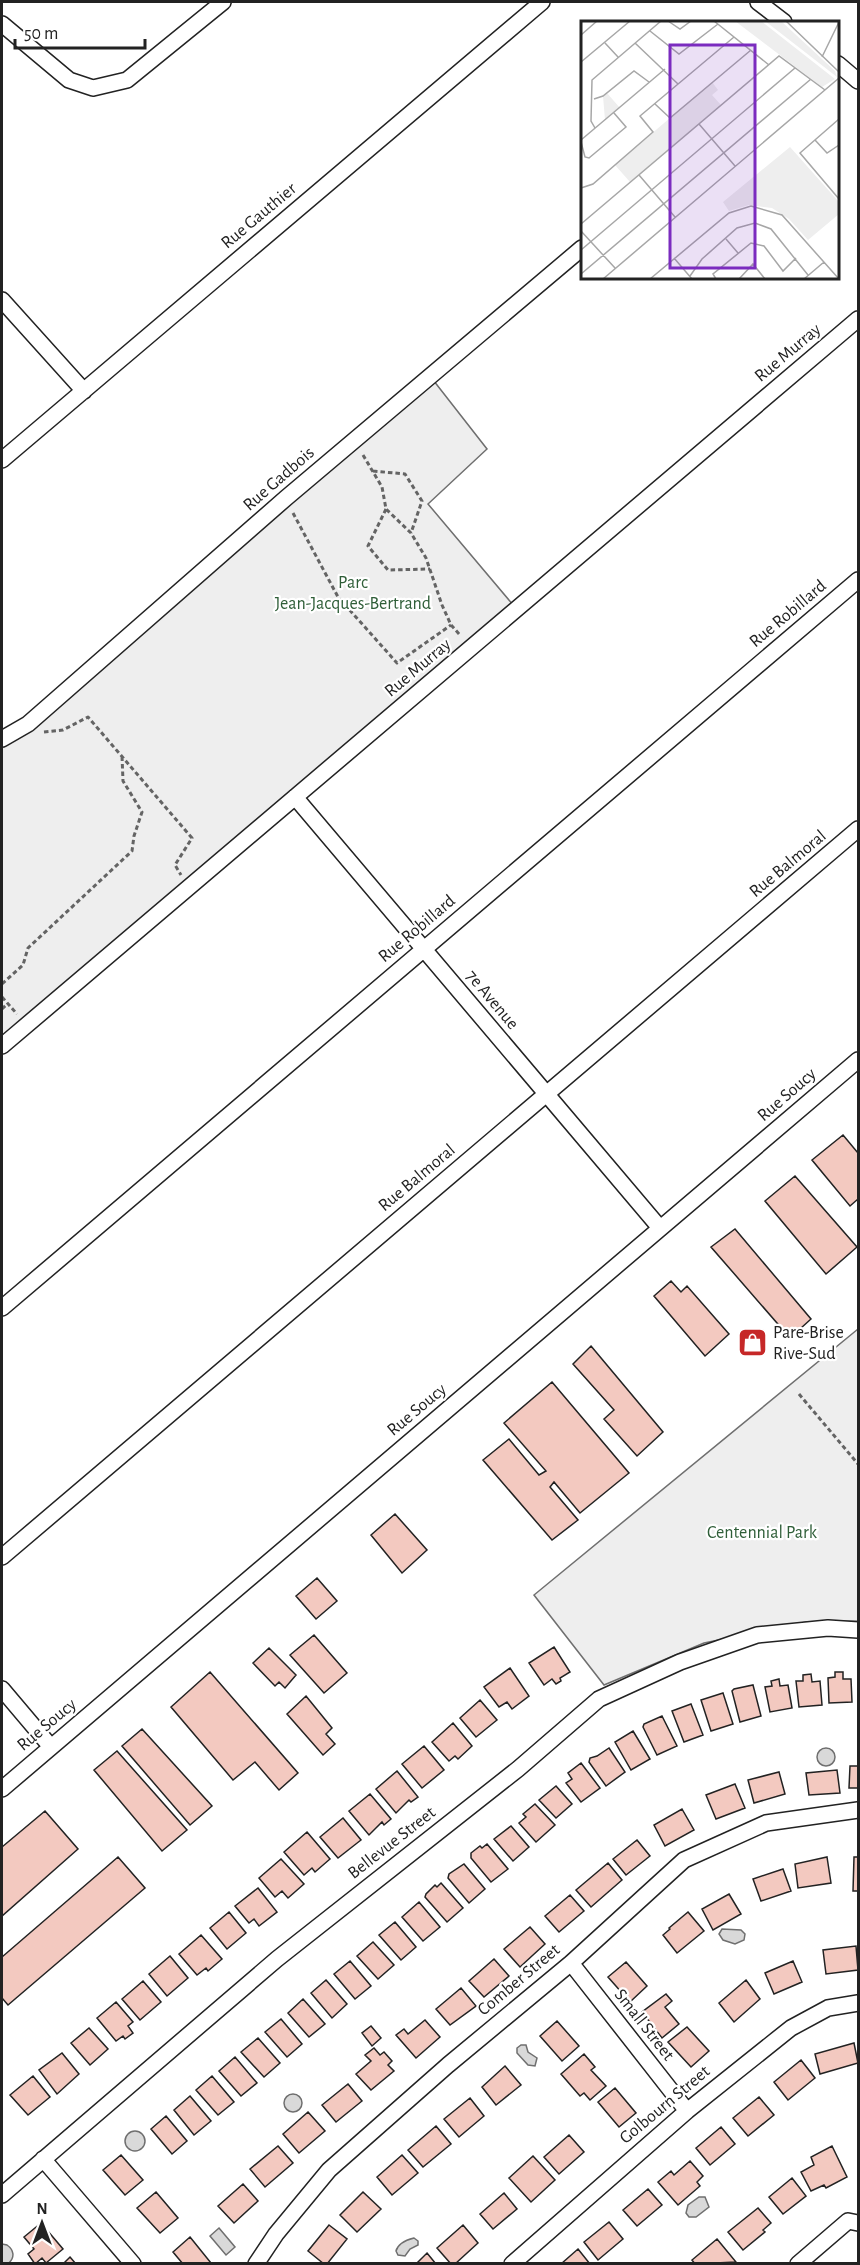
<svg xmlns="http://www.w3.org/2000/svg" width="860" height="2265" viewBox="0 0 860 2265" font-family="'Alegreya Sans',sans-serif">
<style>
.green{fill:#eee;stroke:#6f6f6f;stroke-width:1.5}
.water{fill:#d9d9d9;stroke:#6f6f6f;stroke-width:1.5}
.building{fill:#f3c9c0;stroke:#222;stroke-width:1.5}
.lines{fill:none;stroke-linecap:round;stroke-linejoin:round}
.street-casing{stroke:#222;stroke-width:18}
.path{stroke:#646464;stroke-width:3;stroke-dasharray:4.5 3;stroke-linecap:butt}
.street{stroke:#fff;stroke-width:15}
.labels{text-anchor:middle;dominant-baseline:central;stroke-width:4.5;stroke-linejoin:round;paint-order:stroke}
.street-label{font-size:18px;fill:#222;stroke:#fff}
.park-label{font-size:18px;fill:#2f5e38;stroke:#fff}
.poi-label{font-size:18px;fill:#222;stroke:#fff;text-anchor:start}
.inset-road{fill:none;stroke:#a7a7a7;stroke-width:1.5}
.view{fill:#7b2cbf;fill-opacity:0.15;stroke:#7b2cbf;stroke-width:3}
.inset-edge{fill:none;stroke:#222;stroke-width:3}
</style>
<rect width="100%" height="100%" fill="#fff"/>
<path class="green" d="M430,376L487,449L428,504L514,606L2,1044V739Z
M858,1329V1621L806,1622L704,1643L604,1685L534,1595Z"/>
<path class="water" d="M817 1757a9 9 0 1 1 18 0a9 9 0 1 1-18 0Z
M722,1929L741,1930L745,1934L744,1940L735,1944L723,1940L719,1934Z
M521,2045H526L528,2052L537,2058L535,2066L528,2065L517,2053V2048Z
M284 2103a9 9 0 1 1 18 0a9 9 0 1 1-18 0Z
M125 2141a10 10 0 1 1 20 0a10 10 0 1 1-20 0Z
M699,2197H705L709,2207L696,2217H689L686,2213L688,2205Z
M219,2228L235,2247L226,2255L210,2236Z
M414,2238L418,2241V2245L410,2249L405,2256L398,2255L396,2251C398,2243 406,2240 414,2238Z
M2,2244L7,2245C14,2250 15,2257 9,2263H2Z"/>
<path class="building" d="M843,1135L858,1153V1199L850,1206L812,1160Z
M795,1176L857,1247L826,1274L765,1201Z
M735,1229L811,1319L790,1338L711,1247Z
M671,1281L681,1292L687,1286L729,1334L705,1356L654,1296Z
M591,1346L663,1432L637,1456L604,1419L614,1410L573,1364Z
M552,1382L629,1473L580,1513L554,1482L550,1487L578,1520L552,1540L483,1460L509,1439L539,1475L546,1471L504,1423Z
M395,1514L427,1550L402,1573L371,1535Z
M317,1578L337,1601L316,1619L296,1596Z
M314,1635L347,1673L324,1693L290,1655Z
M554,1647L570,1672L560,1678L561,1681L556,1684L552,1679L544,1685L529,1663Z
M269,1648L296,1675L285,1688L279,1682L275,1686L253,1663Z
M510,1668L529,1696L512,1709L507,1702L499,1707L484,1687Z
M210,1672L298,1773L279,1790L255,1762L233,1780L171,1707Z
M835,1672H843V1679H851L852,1702L829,1703L828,1678L835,1677Z
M811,1674L812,1682L820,1681L822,1705L799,1707L796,1681H803V1675Z
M779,1679L780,1686L788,1685L792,1708L770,1712L765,1687L772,1686L771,1681Z
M753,1685L761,1716L740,1722L732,1691L734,1689Z
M723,1693L733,1724L711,1731L701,1700Z
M306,1696L332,1728L326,1734L335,1744L323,1755L287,1714Z
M480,1700L497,1720L476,1737L460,1718Z
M691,1704L703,1735L684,1742L672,1711Z
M662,1716L677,1746L657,1755L643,1727L644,1724Z
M453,1723L472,1746L458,1759L455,1756L449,1761L432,1742Z
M142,1729L212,1806L190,1825L122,1746Z
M633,1731L650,1759L631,1770L615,1742Z
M424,1746L444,1770L422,1788L402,1764Z
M609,1748L625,1772L606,1786L589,1762L590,1758L597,1756Z
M117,1751L187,1830L162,1851L94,1770Z
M581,1763L600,1788L581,1802L566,1783L572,1779L568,1773Z
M850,1766H858V1788H849Z
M837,1770L840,1793L809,1795L806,1773Z
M397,1771L418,1797L411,1802L409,1800L396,1813L376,1789Z
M779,1772L785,1794L754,1803L748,1780Z
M735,1784L745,1808L716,1819L706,1795Z
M556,1786L572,1804L556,1818L539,1800Z
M370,1794L391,1819L384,1825L382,1822L369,1835L349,1811Z
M535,1804L555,1825L536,1842L519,1823L526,1817L523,1814Z
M682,1809L694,1830L665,1846L654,1825Z
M45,1811L78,1849L2,1916V1847Z
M343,1818L361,1840L338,1858L320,1837Z
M511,1826L529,1847L513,1861L494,1839Z
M307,1832L330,1859L315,1872L312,1868L304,1875L284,1852Z
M637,1840L650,1856L626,1875L613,1859Z
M487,1844L508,1869L491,1882L471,1858V1853L480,1846L482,1848Z
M118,1857L145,1888L8,2005L2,1998V1957Z
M827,1857L831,1883L798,1888L795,1864Z
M854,1857H858V1891H853Z
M281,1859L304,1884L288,1898L282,1891L275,1897L259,1878Z
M608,1863L622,1880L591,1907L576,1890Z
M464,1864L485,1889L469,1903L448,1878L449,1874Z
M783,1869L791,1891L761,1901L753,1879Z
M441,1883L463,1908L447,1922L425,1897L426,1894L435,1885L437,1887Z
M258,1888L277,1912L259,1926L254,1919L249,1923L235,1906Z
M729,1894L741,1914L713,1930L702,1909Z
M570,1895L584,1911L559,1932L545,1916Z
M419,1902L440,1927L423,1941L402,1917Z
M229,1912L246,1933L227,1949L210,1928Z
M688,1912L704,1931L677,1953L663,1935L670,1929L669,1928Z
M395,1922L416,1947L401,1960L379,1935Z
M530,1927L545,1944L520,1967L504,1949Z
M201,1935L222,1959L208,1971L206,1968L197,1975L179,1954Z
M373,1942L394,1965L378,1979L357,1956Z
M856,1946L858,1970L826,1974L823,1950Z
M170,1956L188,1978L167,1996L149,1974Z
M494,1959L509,1976L484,1997L469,1981Z
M350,1961L371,1986L355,1999L334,1974Z
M793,1961L802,1982L774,1994L765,1973Z
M626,1962L647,1986L630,2002L608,1977Z
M326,1980L347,2004L332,2018L311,1993Z
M746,1980L760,1999L734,2022L719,2003Z
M143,1981L161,2002L140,2020L122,1999Z
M461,1988L476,2006L450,2025L436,2009Z
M666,1994L672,2001L665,2007L679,2024L662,2038L642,2012Z
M303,1999L325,2024L309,2037L288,2013Z
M116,2002L133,2022L128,2026L133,2033L125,2039L123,2036L116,2041L97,2018Z
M281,2019L302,2044L287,2057L265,2032Z
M425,2020L440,2037L416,2058L396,2035L404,2029L408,2034Z
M557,2021L579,2046L562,2061L540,2036Z
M371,2026L381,2038L372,2046L362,2033Z
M687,2027L709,2051L691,2067L668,2042Z
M89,2028L108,2049L90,2065L71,2043Z
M258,2038L280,2063L264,2077L241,2052Z
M854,2043L858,2063L820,2074L815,2054Z
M374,2048L380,2055L384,2052L392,2061L388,2065L394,2071L371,2090L356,2074L371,2061L365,2055Z
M62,2053L79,2074L57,2094L39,2070Z
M584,2054L595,2067L591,2070L606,2086L590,2100L584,2093L580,2096L561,2074Z
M235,2057L257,2083L241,2096L219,2071Z
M801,2060L815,2078L788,2100L774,2082Z
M505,2066L521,2085L496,2105L482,2087Z
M33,2076L50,2097L28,2115L10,2095Z
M212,2076L234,2102L218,2115L196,2090Z
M348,2084L362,2101L336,2122L322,2105Z
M615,2088L636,2113L619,2127L598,2102Z
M190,2096L211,2121L194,2135L174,2110Z
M759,2097L774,2115L748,2136L733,2118Z
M470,2098L484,2116L459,2137L444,2119Z
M308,2112L325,2131L299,2153L283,2134Z
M166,2116L187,2141L172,2154L151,2129Z
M436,2126L451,2144L423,2167L408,2150Z
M721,2127L735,2144L710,2165L696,2148Z
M569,2135L584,2152L559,2174L544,2157Z
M278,2146L293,2163L265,2187L250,2169Z
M832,2146L847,2177L826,2188L824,2185L811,2191L801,2172L814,2165L811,2157Z
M121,2155L143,2180L125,2195L103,2170Z
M402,2155L418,2173L392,2195L377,2177Z
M533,2156L555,2180L531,2202L509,2178Z
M690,2161L703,2176L697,2182L700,2186L678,2205L658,2182L671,2171L674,2175Z
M792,2178L806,2196L783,2214L769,2197Z
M243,2184L258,2201L234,2223L218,2206Z
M648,2189L662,2205L637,2226L623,2210Z
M156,2192L178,2218L160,2233L137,2208Z
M363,2192L381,2209L357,2232L340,2215Z
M504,2193L517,2209L493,2229L480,2214Z
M758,2208L771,2223L763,2230L765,2232L743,2250L728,2232Z
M609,2222L623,2239L598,2260L584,2242Z
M41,2223L63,2249L46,2263L42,2258L35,2264L28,2254L34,2249L24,2237Z
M329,2225L347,2239L327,2264H324L308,2251Z
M463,2225L478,2243L455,2264H451L437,2248Z
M190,2237L211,2263V2264H183L173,2252Z
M717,2239L736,2262L695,2264L692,2260Z
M578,2249L590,2264H561Z
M427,2253L436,2264H416Z
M70,2257L76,2264H63Z"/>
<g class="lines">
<defs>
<path id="street" d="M758,2L784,22
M2,24L69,80L93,88L127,80L223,2
M838,64L858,81
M2,300L84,391
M2,460L542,2
M2,739L28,724L286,498L582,248
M295,797L660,1228
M2,1046L858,319
M2,1308L858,580
M2,1557L858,829
M2,1689L51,1747
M2,1789L858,1060
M571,1963L687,2111
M43,2159L133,2264
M2,2195L277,1959L518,1769L599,1699L680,1662L757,1635L828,1628L858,1630
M256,2264L276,2234L329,2170L448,2065L571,1963L684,1860L766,1823L858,1810
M512,2264L687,2111L791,2028L828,2008L858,2003
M798,2264L848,2221L858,2223"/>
</defs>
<use href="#street" class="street-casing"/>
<path class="path" d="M363,455L382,487L386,509L411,533L426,558L442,605L451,625L460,635
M373,471L405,474L422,501L411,533
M386,509L368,546L388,570L430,569
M293,513L338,597L397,663L451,625
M44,732L63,730L88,717L192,838L175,865L181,875
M2,984L23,965L28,948L132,851L134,836L142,812L123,781L122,756
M2,997L17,1014
M2,1009L7,1004
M799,1394L858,1464"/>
<use href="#street" class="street"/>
</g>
<defs>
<symbol id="shop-square" viewBox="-11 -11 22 22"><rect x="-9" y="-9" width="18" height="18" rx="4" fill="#c62828" stroke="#fff"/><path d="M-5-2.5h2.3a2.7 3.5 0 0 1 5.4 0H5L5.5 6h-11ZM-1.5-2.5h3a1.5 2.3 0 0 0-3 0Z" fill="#fff"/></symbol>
</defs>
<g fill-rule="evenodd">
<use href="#shop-square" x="736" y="1326" width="33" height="33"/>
</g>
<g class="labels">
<g class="street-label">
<text transform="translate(259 216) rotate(-40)">Rue Gauthier</text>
<text transform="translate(788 353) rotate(-40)">Rue Murray</text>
<text transform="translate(279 479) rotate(-41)">Rue Gadbois</text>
<text transform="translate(788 614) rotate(-40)">Rue Robillard</text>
<text transform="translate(418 668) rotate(-40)">Rue Murray</text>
<text transform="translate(788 864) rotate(-40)">Rue Balmoral</text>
<text transform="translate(417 929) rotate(-40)">Rue Robillard</text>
<text transform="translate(492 1000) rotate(50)">7e Avenue</text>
<text transform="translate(787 1095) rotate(-41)">Rue Soucy</text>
<text transform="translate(417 1178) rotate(-40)">Rue Balmoral</text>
<text transform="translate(417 1410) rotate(-40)">Rue Soucy</text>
<text transform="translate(47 1725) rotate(-40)">Rue Soucy</text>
<text transform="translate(392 1843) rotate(-38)">Bellevue Street</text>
<text transform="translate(519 1980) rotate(-40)">Comber Street</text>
<text transform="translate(644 2025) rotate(52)">Small Street</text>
<text transform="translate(665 2105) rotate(-40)">Golbourn Street</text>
</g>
<g class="park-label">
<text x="353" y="583">Parc<tspan x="353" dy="21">Jean-Jacques-Bertrand</tspan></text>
<text x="762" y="1533">Centennial Park</text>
</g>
<g class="poi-label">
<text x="773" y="1333">Pare-Brise<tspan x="773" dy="21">Rive-Sud</tspan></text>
</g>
</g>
<g transform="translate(581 21)">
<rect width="258" height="258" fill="#fff"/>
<path d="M154,0H180L254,58L241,66ZM184,0H200L254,50L256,56ZM131,61L137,69L131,74L140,84L49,161L34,144ZM26,72L39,87L24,99L22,75ZM209,126L258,181V193L227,219L208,198L191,187L168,184L148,190L142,181Z" fill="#eee"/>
<path class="inset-road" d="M87,0L99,8L110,0M133,0L188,44M205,0L258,51M69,10L98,33L137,3M0,14L16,0M24,22L37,36M54,22L97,63M241,36L258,1M0,41L49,0M13,78L22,75L53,50L68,61M74,83L89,97L170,29M258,98L219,132L258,178M118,103L154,145M14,107L10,100L11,59L80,0M0,119L84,48M234,119L246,132L258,124M0,121L4,136L8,137L45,106L33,92M58,154L94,196M0,167L12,163L72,111L59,95L153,16M0,203L198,35L244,69M0,210L34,247M145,218L157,232M0,229L214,47M93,237L111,258M0,253L230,58M109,255L121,238L156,207L174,202L190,208L227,254M22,258L258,57M69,258L148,192L170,185L201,194L258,258M135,258L132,253L170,222L183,225L202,250L215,237M158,258L172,243L184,258M223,258L243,241"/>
<path class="view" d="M89,24H174V247H89Z"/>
<rect width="258" height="258" class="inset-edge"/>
</g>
<rect width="860" height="2265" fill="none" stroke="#222222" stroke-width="6"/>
<g transform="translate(42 2223)" stroke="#ffffff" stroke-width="4.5" paint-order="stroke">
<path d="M0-4.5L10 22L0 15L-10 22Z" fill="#222222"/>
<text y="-9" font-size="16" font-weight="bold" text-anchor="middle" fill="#222222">N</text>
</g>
<path d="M15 39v9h130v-9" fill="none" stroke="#222222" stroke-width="3"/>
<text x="24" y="39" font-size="18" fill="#222222" stroke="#ffffff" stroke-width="4.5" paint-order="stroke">50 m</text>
</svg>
